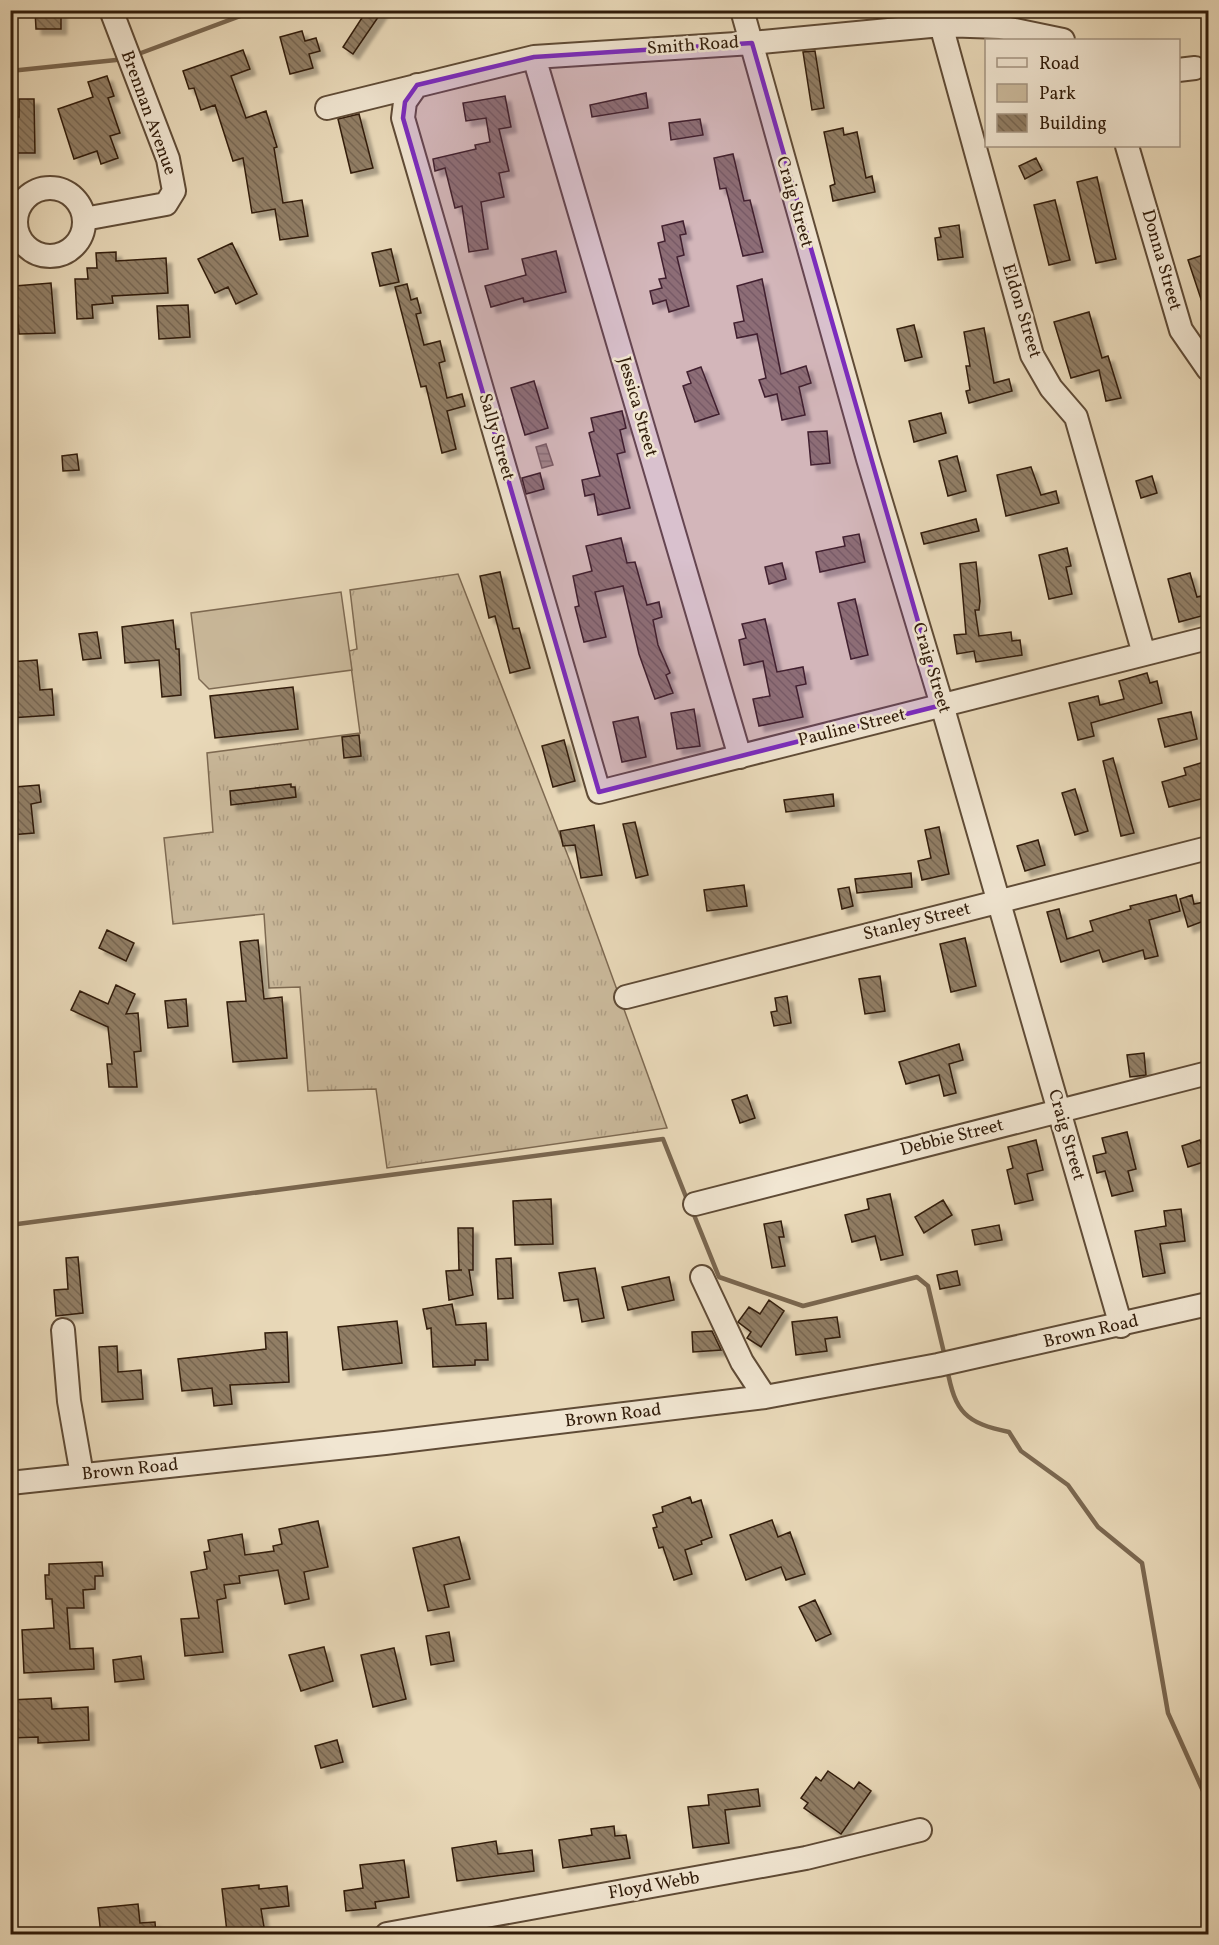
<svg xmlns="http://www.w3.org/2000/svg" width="1219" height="1945" viewBox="0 0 1219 1945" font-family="Vollkorn,serif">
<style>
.grass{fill:url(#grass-tufts);stroke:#7e6a52;stroke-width:1.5}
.green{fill:#cab99b;stroke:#7e6a52;stroke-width:1.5}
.water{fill:url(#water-rules);stroke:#7a6750;stroke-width:1.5}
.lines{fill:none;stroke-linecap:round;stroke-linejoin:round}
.stream{stroke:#7a6750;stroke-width:4.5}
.building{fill:url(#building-back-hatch);stroke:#311c0a;stroke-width:1.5;filter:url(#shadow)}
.minor-casing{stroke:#5f4b36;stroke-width:26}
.minor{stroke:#f1e6d2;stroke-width:22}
.marked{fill:#7b2cbf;fill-opacity:0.2;stroke:#7b2cbf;stroke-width:4.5;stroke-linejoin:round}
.labels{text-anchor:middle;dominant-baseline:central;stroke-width:5;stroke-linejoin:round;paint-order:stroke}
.street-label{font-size:18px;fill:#311c0a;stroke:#f1e6d2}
</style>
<defs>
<pattern id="grass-tufts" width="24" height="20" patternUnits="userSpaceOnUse" patternTransform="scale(1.5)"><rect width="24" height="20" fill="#cab99b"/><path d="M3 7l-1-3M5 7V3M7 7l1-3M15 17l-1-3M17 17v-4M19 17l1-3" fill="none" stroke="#ae9e84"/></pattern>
<pattern id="water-rules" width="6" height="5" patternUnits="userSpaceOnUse" patternTransform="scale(1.5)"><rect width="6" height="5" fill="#aa997e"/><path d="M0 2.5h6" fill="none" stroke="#8b7c65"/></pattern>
<pattern id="building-back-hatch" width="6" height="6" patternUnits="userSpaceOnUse" patternTransform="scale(1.5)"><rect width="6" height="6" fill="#917e65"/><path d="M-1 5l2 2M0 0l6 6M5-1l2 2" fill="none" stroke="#776651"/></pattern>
<filter id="shadow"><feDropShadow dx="5.5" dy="5.5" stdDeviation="1.5" flood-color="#0004"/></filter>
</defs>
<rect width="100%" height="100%" fill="#e9d9b9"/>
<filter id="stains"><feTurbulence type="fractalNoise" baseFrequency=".00333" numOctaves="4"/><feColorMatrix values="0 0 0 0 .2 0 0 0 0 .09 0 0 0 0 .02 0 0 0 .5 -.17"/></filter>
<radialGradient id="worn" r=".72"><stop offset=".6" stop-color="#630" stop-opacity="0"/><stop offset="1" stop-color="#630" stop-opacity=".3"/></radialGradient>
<path class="grass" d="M458,574L575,874L667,1128L387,1168L376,1089L308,1091L300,987L269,988L264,914L173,924L164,838L213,832L207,753L360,733L349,651L357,649L350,590Z"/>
<path class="green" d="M341,592L352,670L209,689L199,679L191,613Z"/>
<path class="water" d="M546,444L553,465L542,468L536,447Z"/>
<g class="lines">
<path class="stream" d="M141,53L256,10
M10,71L116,60
M692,1210L719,1277L803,1306L917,1277L928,1286L945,1357
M10,1225L663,1139L688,1202
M947,1368C955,1413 966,1423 1009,1432L1021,1451L1068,1485L1098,1527L1142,1563L1168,1713L1208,1802"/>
</g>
<path class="building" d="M35,10H61V29H36Z
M367,10H383L353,54L343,47Z
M302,31L305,41L316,38L320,51L309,54L313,68L290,74L280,37Z
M243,50L250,69L231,76L246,118L266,111L277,147L274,148L283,203L302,200L308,236L280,240L275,209L252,213L243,158L233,161L215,105L201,110L194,88L189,89L183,71Z
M815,51L824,108L812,110L803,52Z
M107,76L114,96L108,98L120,133L110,136L118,158L101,164L97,151L74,159L58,109L93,97L88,82Z
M646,93L648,108L592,117L590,105Z
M505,96L511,127L499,129L509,171L499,173L504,197L481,202L488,249L469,252L462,206L455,208L445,168L435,171L433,159L476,149L475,145L490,142L486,118L466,121L463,103Z
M19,99H34L35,153H10V117H19Z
M359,114L373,168L351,173L338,119Z
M700,119L703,135L671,140L669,123Z
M843,128L844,135L857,132L866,178L872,176L875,192L833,201L830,186L835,184L824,132Z
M733,154L744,201L750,200L763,252L743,256L726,188L720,189L714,158Z
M1036,158L1042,170L1025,179L1019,166Z
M1097,177L1116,259L1096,263L1077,182Z
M1055,200L1070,260L1049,265L1034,205Z
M683,221L686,234L680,235L684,255L677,257L689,306L669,312L666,300L653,304L650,291L662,288L659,279L666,278L658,243L665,241L662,226Z
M959,225L963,257L938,260L935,238L941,237L939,228Z
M232,243L257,294L236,304L228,287L215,293L198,259Z
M391,249L399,282L380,286L372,253Z
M556,251L566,292L524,302L523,298L491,307L485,286L526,275L522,259Z
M116,252V261L166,258L168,293L112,296L113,303L92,305L93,318L77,319L75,279H88L87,268H97L96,253Z
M1209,253V313L1206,314L1188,260Z
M762,279L781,374L806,366L811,383L799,387L805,415L782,420L777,394L765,397L759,380L766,378L757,334L737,338L734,323L744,321L737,286Z
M51,283L55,333L19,334L15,286Z
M407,284L411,300L417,298L421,313L416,314L424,345L440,341L445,361L439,363L447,398L462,394L465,406L447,411L456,449L442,453L426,386L421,387L395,287Z
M188,305L190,337L159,339L157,306Z
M1089,312L1102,358L1108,356L1121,398L1106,401L1099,370L1071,378L1054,322Z
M914,325L922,357L905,361L897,329Z
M984,328L994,383L1009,379L1012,391L969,403L966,391L970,390L966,366H970L964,332Z
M701,367L719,414L695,422L683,386L691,383L687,372Z
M534,381L548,428L525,435L511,388Z
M622,411L626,428L620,430L625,452L617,454L630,508L598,515L594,494L585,496L582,480L600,476L589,433L594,431L591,418Z
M941,413L946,433L914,442L909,421Z
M827,431L830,463L811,465L808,432Z
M77,454L79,470L63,471L62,456Z
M957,456L966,491L948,496L939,461Z
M1031,467L1041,495L1056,491L1059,503L1006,516L997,475Z
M540,473L544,489L526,494L522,478Z
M1152,476L1157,493L1141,498L1136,481Z
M976,519L979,531L924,544L921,533Z
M859,534L865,562L820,572L816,552L845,546L843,537Z
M621,538L627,563L635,562L647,605L659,602L662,617L653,620L658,645L670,673L666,675L673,693L655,699L639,654L623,586L595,592L606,637L584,642L575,607L579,606L573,576L592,571L586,546Z
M1067,548L1071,566L1066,567L1072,594L1049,599L1039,555Z
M976,562L980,601L979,610H975L979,636L1011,632L1012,641L1020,640L1022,655L976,662L974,651L957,654L954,635L966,634L960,564Z
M782,563L786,579L769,584L765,567Z
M500,572L513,629L519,628L530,668L510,673L495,616L489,618L480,576Z
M1190,573L1197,597L1209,594V614L1179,622L1168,579Z
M855,599L868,655L851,659L838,603Z
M765,619L777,672L803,667L806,684L796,686L803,717L759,726L753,699L770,696L763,661L744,665L739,640L746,638L742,624Z
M173,620L176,649H179L181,695L162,697L159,660L125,663L122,627Z
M97,632L101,658L83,660L79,634Z
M37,660L40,690L52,689L54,715L10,718V662Z
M1147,673L1150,683L1157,681L1162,703L1091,723L1094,736L1078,740L1069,703L1098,696L1100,705L1124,699L1119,681Z
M293,687L298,729L215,738L210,696Z
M694,709L700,746L677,749L671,713Z
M1191,712L1197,739L1165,747L1158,719Z
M638,717L646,757L622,762L613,722Z
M359,735L361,756L344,758L342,737Z
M564,740L575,781L553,787L542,746Z
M1113,758L1134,833L1121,836L1103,761Z
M1204,762L1209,777V797L1169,807L1162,782L1186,775L1184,768Z
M291,784V787H295L296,797L231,805L230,791Z
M39,785L41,802L31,804L34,833L10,835V796H16L15,787Z
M1075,789L1088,831L1075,835L1062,793Z
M833,794L834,806L786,812L784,800Z
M635,822L648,875L636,878L623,824Z
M594,825L602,875L581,878L575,845L563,846L560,831Z
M939,827L949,874L922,880L918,861L931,858L925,830Z
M1038,840L1045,865L1025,871L1017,846Z
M911,873L912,887L857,893L855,879Z
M744,885L747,906L707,911L704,890Z
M849,887L853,906L842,909L838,889Z
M1176,895L1180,911L1149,920L1158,956L1145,959L1143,950L1103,962L1099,950L1061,962L1047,912L1059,909L1067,939L1093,931L1090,921L1131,909L1130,906Z
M1192,895L1194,904L1209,901V919L1188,927L1180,899Z
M107,930L134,943L126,961L99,948Z
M965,938L976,986L951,992L940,944Z
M258,940L264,999L282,997L287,1058L233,1062L227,1002L246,1001L240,942Z
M880,976L885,1011L865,1014L859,979Z
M116,985L135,994L126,1014L138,1013L141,1051L134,1052L137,1087H109L107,1064H112L108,1027L71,1010L80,991L108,1004Z
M787,996L791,1023L774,1026L771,1012L777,1011L775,998Z
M186,999L188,1026L168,1028L165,1001Z
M959,1044L963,1060L949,1064L956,1093L944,1096L939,1075L906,1084L899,1062Z
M1144,1053L1146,1075L1130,1077L1127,1055Z
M747,1095L755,1118L740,1123L732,1100Z
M1127,1132L1136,1169L1128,1171L1133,1191L1112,1196L1105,1171L1097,1173L1093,1156L1106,1153L1102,1138Z
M1036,1140L1043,1170L1027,1174L1033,1200L1015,1204L1007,1170L1013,1168L1008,1147Z
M1200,1140L1207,1161L1188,1167L1182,1146Z
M890,1194L903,1255L881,1260L875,1236L852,1242L845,1215L869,1209L867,1199Z
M551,1199L553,1244L515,1245L513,1201Z
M943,1200L952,1215L924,1233L915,1217Z
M1181,1209L1185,1241L1160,1244L1165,1273L1143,1277L1135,1231L1166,1226L1164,1211Z
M781,1221L784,1237H779L785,1266L772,1268L764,1224Z
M999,1225L1002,1240L975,1245L972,1230Z
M458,1228H473V1270H469L473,1295L449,1300L446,1271L462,1270H459Z
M78,1257L83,1313L56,1316L54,1290L68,1289L66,1258Z
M511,1258L513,1298L498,1299L496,1259Z
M595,1268L604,1318L582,1322L578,1299L564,1301L559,1273Z
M957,1271L960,1285L940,1289L937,1275Z
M669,1277L674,1300L628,1310L622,1287Z
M769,1300L784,1311L761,1347L747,1338L751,1332L738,1322L749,1307L760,1314Z
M452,1304L456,1325L486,1323L488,1360H475V1365L433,1367L431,1328L427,1329L423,1309Z
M837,1317L840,1337L825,1339L827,1351L796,1355L792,1322Z
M397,1321L402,1363L343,1370L338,1327Z
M712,1331L721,1350L693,1352L692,1332Z
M287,1332L289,1382L230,1385L232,1404L214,1406L212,1388L182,1391L178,1359L266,1349L265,1333Z
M117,1346L118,1372L141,1370L143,1399L102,1402L99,1347Z
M690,1497L692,1503L701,1500L712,1537L701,1541L702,1544L685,1550L692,1574L674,1580L663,1547L659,1548L653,1528L657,1527L653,1515L663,1512L662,1507Z
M772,1520L778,1537L790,1532L805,1574L786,1580L781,1567L746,1580L730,1535Z
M318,1521L328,1567L304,1572L309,1599L285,1604L278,1570L239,1576L240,1583L224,1585L226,1598L217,1600L223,1652L185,1656L181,1619L199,1618L191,1572L207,1569L204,1552L210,1551L208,1540L242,1534L245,1555L274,1551L273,1546L282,1544L279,1529Z
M459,1537L470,1579L444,1585L449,1607L428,1611L413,1548Z
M102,1562L103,1576H95V1589L83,1590L84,1608H67L70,1649L93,1648L94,1669L24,1673L22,1630L54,1628L52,1599H46L45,1575H49V1564Z
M815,1600L831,1634L816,1641L799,1607Z
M449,1632L454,1661L431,1665L426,1636Z
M324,1647L333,1681L301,1691L289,1655Z
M394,1648L406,1699L373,1707L361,1655Z
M141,1656L144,1679L115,1682L113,1660Z
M51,1698L52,1709L88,1707L89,1740L38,1743V1737L10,1738V1700Z
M337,1740L343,1762L321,1768L315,1746Z
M828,1771L854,1789L859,1782L871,1791L841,1834L804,1808L808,1803L801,1798L816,1777L821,1781Z
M758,1789L760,1806L725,1810L729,1843L693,1848L688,1807L709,1805L708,1795Z
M614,1826L615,1836L626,1835L630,1858L563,1868L559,1840L592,1835L591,1829Z
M496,1841L498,1854L532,1850L534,1871L457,1881L452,1848Z
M404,1860L409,1897L375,1902L376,1908L346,1911L344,1891L363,1888L360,1865Z
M259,1885V1889L287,1886L289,1906L261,1909L264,1927L227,1932L222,1889Z
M138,1904L140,1923L155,1922L156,1935H101L98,1908Z"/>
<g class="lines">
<defs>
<path id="minor" d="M742,10L868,459L942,705L1121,1326
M941,25L1032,355L1051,388L1076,417L1144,654
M534,57L740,757
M1178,70L1195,68
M417,85L405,102L403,118L599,792L1208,638
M327,108L534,57L752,43L941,25L1000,27L1063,40
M1127,146L1181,330L1208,369
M16 222a34 34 0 1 1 68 0a34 34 0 1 1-68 0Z
M84,219L166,204L174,191L168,159L111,10
M626,997L1208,848
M695,1204L1208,1073
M702,1277L742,1362L765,1397
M63,1330L69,1401L82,1475
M10,1483L385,1443L765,1397L938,1365L1208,1304
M387,1934L806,1858L920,1830"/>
</defs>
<use href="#minor" class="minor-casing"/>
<use href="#minor" class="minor"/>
</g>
<path class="marked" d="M752,43L942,705L599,792L403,118L405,102L417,85L534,57Z"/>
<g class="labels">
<g class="street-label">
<text transform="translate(693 46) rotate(-4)">Smith Road</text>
<text transform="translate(148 113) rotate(70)">Brennan Avenue</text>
<text transform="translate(794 202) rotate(74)">Craig Street</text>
<text transform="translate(1161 260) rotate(74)">Donna Street</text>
<text transform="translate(1021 311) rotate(73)">Eldon Street</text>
<text transform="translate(637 407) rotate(74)">Jessica Street</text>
<text transform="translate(496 437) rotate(74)">Sally Street</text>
<text transform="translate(931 668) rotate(73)">Craig Street</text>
<text transform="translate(852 728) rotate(-14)">Pauline Street</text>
<text transform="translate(917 922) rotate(-14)">Stanley Street</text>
<text transform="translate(1066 1135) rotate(74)">Craig Street</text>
<text transform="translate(952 1138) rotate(-14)">Debbie Street</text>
<text transform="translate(1091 1332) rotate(-13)">Brown Road</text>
<text transform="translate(613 1416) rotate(-7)">Brown Road</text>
<text transform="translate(130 1470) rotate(-6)">Brown Road</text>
<text transform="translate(654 1886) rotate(-10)">Floyd Webb</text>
</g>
</g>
<rect width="1219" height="1945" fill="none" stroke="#e9d9b9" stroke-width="36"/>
<rect x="12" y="12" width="1195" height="1921" fill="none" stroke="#311c0a" stroke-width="3"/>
<rect x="18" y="18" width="1183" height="1909" fill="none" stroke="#311c0a" stroke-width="1.5"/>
<rect x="985" y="39" width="195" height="108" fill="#f1e6d2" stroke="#a49582" stroke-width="1.5"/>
<rect x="997" y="58" width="30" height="9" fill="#f1e6d2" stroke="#a49582" stroke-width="1.5"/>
<text x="1039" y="69" font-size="18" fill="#311c0a">Road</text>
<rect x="997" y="84" width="30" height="18" fill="#cab99b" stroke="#a49582" stroke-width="1.5"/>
<text x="1039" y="99" font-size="18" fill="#311c0a">Park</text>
<rect x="997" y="114" width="30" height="18" fill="url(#building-back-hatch)" stroke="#a49582" stroke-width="1.5"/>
<text x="1039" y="129" font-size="18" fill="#311c0a">Building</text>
<rect width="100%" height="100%" filter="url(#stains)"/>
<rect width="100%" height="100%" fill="url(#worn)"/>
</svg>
